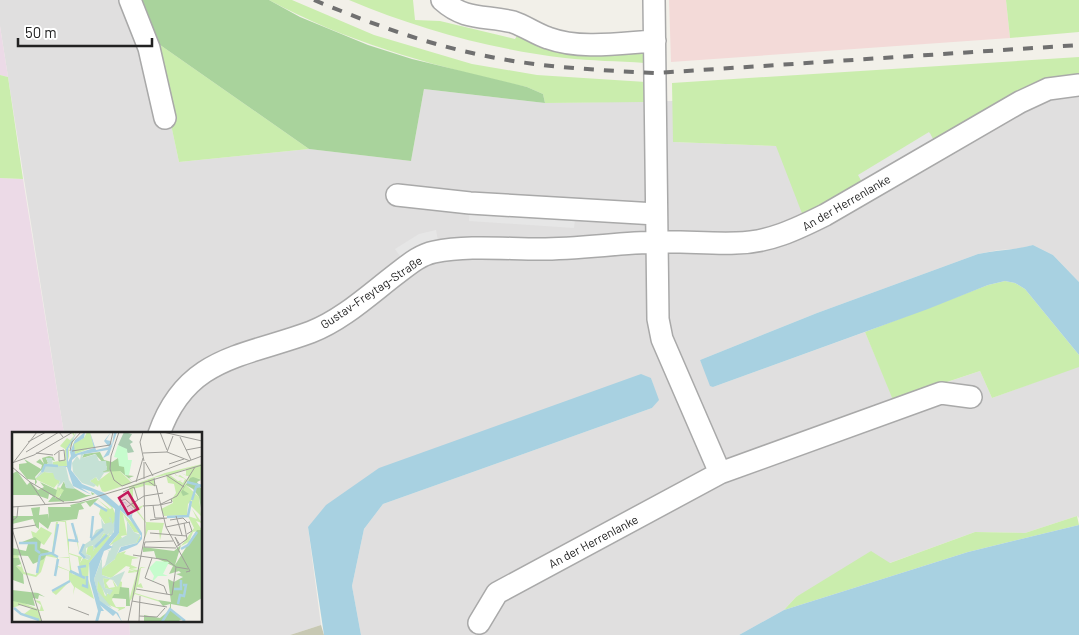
<svg xmlns="http://www.w3.org/2000/svg" width="1079" height="635" viewBox="0 0 1079 635" font-family="Barlow,sans-serif">
<style>
.residential{fill:#e0dfdf}
.commercial{fill:#f3dad8}
.industrial{fill:#ecdae7}
.construction{fill:#c7c8b3}
.grass{fill:#caedad}
.forest{fill:#a9d39c}
.parking{fill:#e6e6e6}
.water{fill:#a8d1e1}
.lines{fill:none;stroke-linecap:round;stroke-linejoin:round}
.street-casing{stroke:#a9a9a9;stroke-width:24}
.street{stroke:#fff;stroke-width:21}
.rail{stroke:#707070;stroke-width:4;stroke-dasharray:10 10;stroke-linecap:butt}
.labels{text-anchor:middle;dominant-baseline:central;stroke-width:4;stroke-linejoin:round;paint-order:stroke}
.street-label{font-size:12px;fill:#222;stroke:#fff}
.inset-river{fill:none;stroke:#a8d1e1;stroke-width:2.5}
.inset-road{fill:none;stroke:#9f9e99;stroke-width:1}
.view{fill:#c2185b;fill-opacity:0.15;stroke:#c2185b;stroke-width:2.5}
.inset-edge{fill:none;stroke:#222;stroke-width:2.5}
</style>
<rect width="100%" height="100%" fill="#f2f0e9"/>
<path class="residential" d="M0,0H137L153,40L179,162L309,149L411,161L424,89L545,103L673,101V142L776,146L1079,74V282L1053,255L1033,245L1018,249L999,250L978,254L817,313L700,360L713,387L865,332L894,400L980,371L992,398L1079,366V518L1077,516L1025,533L975,532L796,597L784,610L739,635H361L352,586L364,529L383,504L652,408L658,400L651,378L308,527L321,625L290,635H130L129,621H201V434H64L0,26Z"/>
<path class="commercial" d="M669,0H1006L1010,38L671,62Z"/>
<path class="industrial" d="M0,26L8,77L0,75Z
M0,178L23,179L64,434H14V621H129L130,635H0Z"/>
<path class="construction" d="M321,625L324,635H290Z"/>
<path class="grass" d="M269,0H292L374,35L472,64L537,75L646,82L645,102L545,103L543,94L527,87C438,67 350,44 269,0Z
M349,0H413L415,20L440,21L515,39L518,34L635,51L645,55V63C618,61 591,61 565,58C490,49 418,29 349,0Z
M1006,0H1079V32L1010,38Z
M153,40L309,149L179,162Z
M1079,57V74L1049,81L934,141L930,133L859,175L863,184L803,216L776,146L673,142L672,83Z
M0,75L8,77L23,179L0,178Z
M1005,281L1015,283L1025,289L1079,355V367L992,398L980,371L893,400L865,332L988,285Z
M1077,516L1079,525L968,552L784,610L796,597L871,551L890,563L975,532L1025,533Z"/>
<path class="forest" d="M137,0H269L300,17L368,45L412,59L527,87L543,94L545,103L424,89L411,161L309,149L153,40Z"/>
<path class="parking" d="M929,132L934,141L863,184L858,175Z
M470,203L576,210L574,228L469,221Z
M436,230L440,251L407,266L395,249L419,234Z"/>
<path class="water" d="M1033,245L1053,255L1079,282V355L1025,289L1015,283L1005,281L988,285L928,309L713,387L710,386L700,360L817,313L978,254C996,250 1015,250 1033,245Z
M641,374L651,378L659,400L652,408L383,504L364,529L352,586L361,635H324L308,527L326,505L379,468Z
M1079,525V635H739L784,610L968,552Z"/>
<g class="lines">
<defs>
<path id="street" d="M130,0L149,48L165,118
M442,0C465,21 485,15 513,22C525,26 536,34 548,38C581,50 621,43 655,41
M654,0L658,319L662,339L720,473
M397,195L470,203L656,214
M159,434C186,356 244,357 311,332C342,320 369,295 395,275C407,266 419,255 434,252C468,245 505,249 540,249C579,249 618,243 657,242C683,241 710,244 736,243C768,243 797,229 825,215L1020,102L1048,89L1079,85
M479,623L497,593L720,473L941,393L971,397"/>
</defs>
<use href="#street" class="street-casing"/>
<use href="#street" class="street"/>
<path class="rail" d="M314,0C365,21 417,41 472,53C532,67 594,70 656,73L1079,45"/>
</g>
<g class="labels">
<g class="street-label">
<text transform="translate(846 202) rotate(-30)">An der Herrenlanke</text>
<text transform="translate(371 292) rotate(-34)">Gustav-Freytag-Straße</text>
<text transform="translate(593 541) rotate(-28)">An der Herrenlanke</text>
</g>
</g>
<g transform="translate(12 432)">
<rect width="190" height="190" fill="#f2f0e9"/>
<path d="M62,0V3L65,0L59,9L63,7L57,17V28L55,21L59,10L54,17L55,34H46L48,49L45,55L52,57L53,61L51,67L49,62L46,67L43,65L46,51L42,56L23,47L32,40L42,41L46,48L45,34L41,33V30L53,28V17L48,14L55,6L58,8L62,4L60,1L55,3ZM75,0H78L82,15L63,22L61,12L72,6ZM190,32L189,47L178,46L173,52L187,65L189,84L179,74L180,68L176,72L175,83L152,84L149,77L161,71L160,67L164,61L162,52L156,51L154,43L141,46L144,54L133,53L132,50V54L121,57V71L124,76L132,73L126,79L134,90L152,91L148,108L147,98H136L133,106L134,91L120,74L117,55L94,63L153,41ZM174,37V43L169,41L175,44H177L175,48L168,43L166,44L163,42V43L173,47L171,51L168,49L171,48L166,49L158,43ZM99,39H108L120,51L93,60L85,58L90,59L87,52L86,55L78,49L84,45L86,49ZM88,65L94,68L100,74L105,86L97,105L100,103L77,131L76,147L82,167L63,155L61,163L62,155L58,149L44,163L40,160L57,149V139L46,135L43,145L45,126L34,124L29,140L24,145L11,142L3,133L9,135L7,126H0V123H6L12,140L24,143L28,127H32L37,119L46,126L57,125L53,90H46L42,119L40,120L44,90L59,88L54,89L56,107L65,109V101L67,121L65,110L57,108V121L70,125L68,131L71,126L76,128L79,124L74,122L76,114L71,112L82,114L81,119L92,101L96,103L98,100L87,82L89,75L96,77L85,67L98,77L100,76ZM57,122L66,125L69,144L60,142ZM46,126H57L58,139L46,134ZM180,77L190,91L184,89L190,98L181,100L177,110L169,114L182,96L176,84L185,87ZM108,78L127,98L128,106L125,111L115,114L124,111L127,101L122,100L111,82L115,103L109,104L110,106L101,115L104,110L97,114L107,101ZM29,95L40,101L32,113L21,106L19,99L24,101ZM113,113L107,121L114,119L112,122L127,126L120,127L119,133L126,136L118,137L126,138L129,135L134,136H129L126,153L129,151L131,156L125,155L123,161L146,168L148,170L123,162L116,172L125,140L116,141L117,138L125,140L117,137L118,135L114,134L99,146L90,143V137L103,127L97,118L104,123ZM86,143L93,164L100,158L93,156L91,146L98,147L94,151L97,156L103,155L100,147L105,155L108,149L110,150L109,163L102,162L100,168L104,175H113V176L106,179L107,177L97,173L89,165L85,158ZM0,166L28,178L29,173L22,168L28,169L32,179H27L30,190L12,182L20,176L9,173L0,176Z" fill="#caedad" fill-rule="evenodd"/>
<path d="M88,20L92,28L100,30L106,26L113,35V43L122,44L117,46L121,50L108,39L90,40L95,35L83,22L70,26L72,22ZM37,24L41,25L43,29L34,26L36,31L23,45L25,50L23,53V48L15,47L7,37V32L15,31L12,27L29,37L30,33L24,30L28,27L32,32L30,26ZM5,39L15,53L18,50L26,58L32,55L28,50L45,58L43,66H47L52,58L48,56L47,59L52,49L54,56H62L74,63H80L79,60L83,62L61,69L36,70L41,64L37,62L36,67L24,63H0V42ZM181,45L190,48V52L189,48L185,50L190,58V82L187,65L181,57L174,53L171,58L177,62L171,64L169,60L178,46ZM87,66L78,75L74,70L69,72L72,77L67,78L65,87L39,90L36,97L27,90V97L24,95L21,87L0,92V84H21L19,76L28,75L27,83L36,82L37,87L36,75H59L58,73ZM185,98H190V166L175,175L159,172V177L170,187L165,190L132,189V183L148,186L158,178V172L151,174L146,168L159,170L156,147L162,150L171,145L164,142L169,141L167,139L157,142L161,134L144,126L142,119L131,120V115L162,119L169,113L163,133ZM23,105L29,110L28,116L37,119L32,127L21,132L16,124L0,123V116L14,119L16,112L10,110ZM0,126H7L9,132L4,134L11,142L12,152L1,148ZM108,155L117,156L118,174H114V167L100,166L102,162H107ZM0,158L26,161L33,165L27,163L26,167L21,166L23,174L1,169Z" fill="#a9d39c"/>
<path d="M69,22H72L70,25L71,26L84,22L87,29H94L95,38L90,40H97L92,41L87,49L84,45L78,49L84,53L82,55L70,51L61,40L60,31L65,24L68,28ZM34,26H40L41,33L54,35L57,48L63,57L54,56L52,49L45,56L48,49L43,47L41,41L32,40L23,47L36,31ZM110,81L122,100L128,103L124,111L108,115L103,127L90,137V143L98,146L113,139L106,155L101,148L91,146L93,156L101,158L98,163L95,161V165L86,149L85,158L100,176L88,170L82,147L90,126V136L93,133L97,119L94,117L98,119L101,111L115,103V90ZM97,85L99,86L100,92L105,86L101,102L95,105L99,100L95,103L92,101L81,119V113L74,116V122L79,124L77,128L71,126L69,115L79,108L84,98L90,96L89,86L92,92L99,90Z" fill="#c5e1d5"/>
<path d="M112,0L120,2L117,7L121,10L118,12L122,20L116,21L106,13Z" fill="#a9ccb0"/>
<path d="M106,13L115,17L116,28H120L117,43H113L112,35L107,34L106,26L102,25ZM144,129L157,130L151,142L156,144H146L140,150L142,144L137,136Z" fill="#c6fccd"/>
<path d="M65,0L56,17V30L59,24L58,20L63,8L73,0L72,6L62,12L63,22L82,16L78,0L84,18L97,15L92,9L99,0L94,8L99,9L100,14L102,0H105L97,23L91,26L96,18L66,23L60,28L59,38L70,52L92,61L107,74L111,70H113L116,74L112,70L109,74L119,83L121,78L117,74L121,77L120,85L130,101V107L125,113L106,121L109,115L125,111L129,104L117,86L108,78L107,101L97,113L101,115L92,119L82,147L88,169L106,181L110,190L104,181L101,184L88,173L92,179H89L86,190H83L86,179L78,149L77,131L102,100L103,77L81,60L69,56L80,63L61,54L55,35L46,34H55L54,17Z" fill="#a8d1e1"/>
<path class="inset-river" d="M30,40L33,33L46,34M175,50L190,54M180,68L184,55L188,54M82,71L95,79M155,85L176,84L179,69M79,106L81,84M56,108L65,109L60,91M79,108L91,97M7,111H24V118L28,121M72,112L68,121L73,126M83,115L95,103M169,117L176,113L185,100M41,121L46,92M28,123L39,121L46,125M58,139L73,146M25,141L28,123M43,144L46,127M69,144L67,135L74,134M70,153L75,155V144M162,157H169V148M40,159L58,149M166,172L168,163L172,164L174,153H171M2,176L9,182L27,188M150,190L158,177L173,189"/>
<path class="inset-road" d="M131,0L128,10L132,29M148,0L155,18M151,0L190,9M168,5L179,28M16,10L34,0M174,18L190,15M58,19L60,10L69,0M60,19L98,13L101,0M14,20L47,0L51,5M155,20L178,29M155,20L161,4M24,21L41,23M131,21L155,20M42,23L47,19L52,18L53,28L47,29V20M99,24L98,37L102,48L110,54L190,24M99,24L107,0M132,30V47M133,30L141,44M0,31L22,23L61,0M1,31L25,0M157,32L172,27M0,35L18,50L33,72M154,43L172,55M136,49L143,54L142,46M18,50L52,70M124,50L131,26M144,53L154,95L178,139L174,140M111,60L122,55L126,68M109,69L113,67L125,78M141,73L143,86H151M148,73L160,70L159,67M131,74L147,73L165,64L183,35M0,75L67,70L190,33M115,75L132,64L151,61M164,84L170,103M138,88L155,86M158,88L171,86L176,91M0,89L5,85L6,75M154,95L178,90M0,97L24,93M0,97L30,190M138,101L175,104M175,102L180,99L177,90M161,109L133,110L132,115L164,116M167,114L163,105L168,113M164,115L175,107L172,91M121,123L155,128L164,135L176,137M140,126L133,146L152,154L155,162M124,157L160,163L164,135M120,169L155,175M6,172L25,178M56,175L77,183M127,184L145,185L153,176M116,190L133,103L132,50M127,190L128,164"/>
<path class="view" d="M116,60L126,77L116,82L107,66Z"/>
<rect width="190" height="190" class="inset-edge"/>
</g>
<path d="M18 38v8h134v-8" fill="none" stroke="#222222" stroke-width="2.5"/>
<text x="25" y="38" font-size="15" fill="#222222" stroke="#ffffff" stroke-width="4" paint-order="stroke">50 m</text>
</svg>
